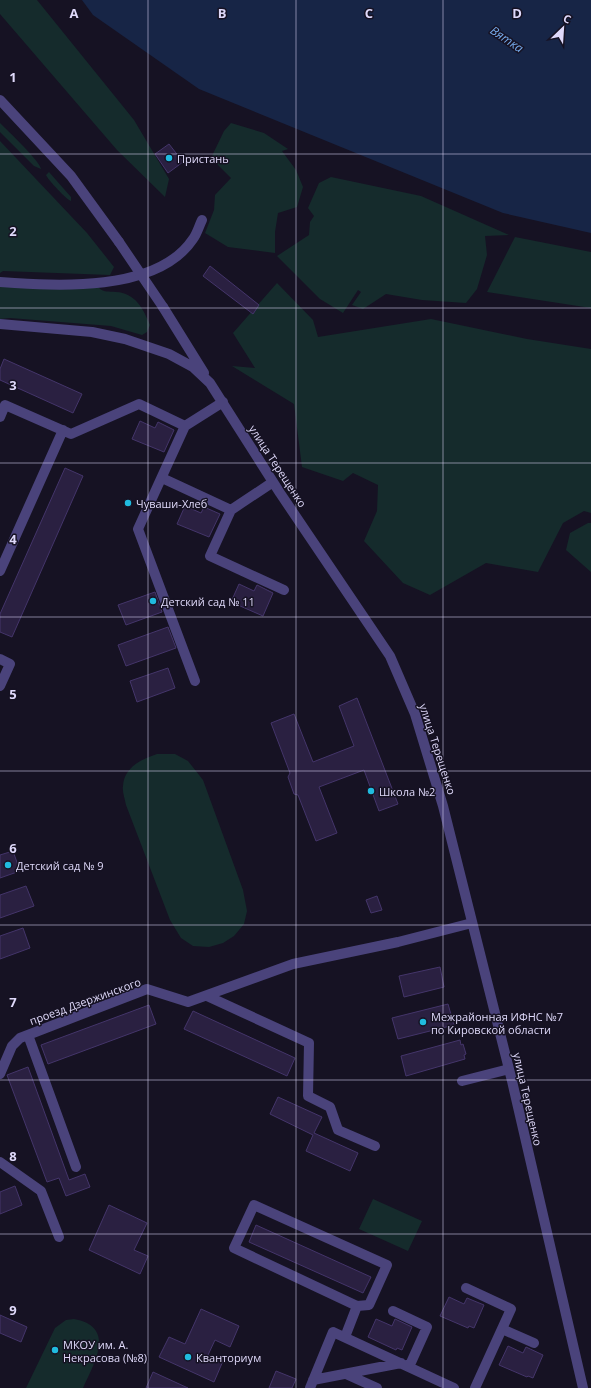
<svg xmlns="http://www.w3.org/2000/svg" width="591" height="1388" viewBox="0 0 591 1388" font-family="'Open Sans',sans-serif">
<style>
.green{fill:#152b2c}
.water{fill:#172546}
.building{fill:#2a2041;stroke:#44356a}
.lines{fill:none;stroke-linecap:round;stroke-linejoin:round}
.minor{stroke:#4a437b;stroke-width:10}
.minor-bridge{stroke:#4a437b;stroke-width:10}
.grid{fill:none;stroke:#dfd9fa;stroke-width:1;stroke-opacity:0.55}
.poi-dot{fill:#20bbdf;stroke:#161223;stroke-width:1.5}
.labels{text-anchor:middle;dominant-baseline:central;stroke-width:3;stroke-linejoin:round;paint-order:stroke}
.poi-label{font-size:11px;fill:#dfd9fa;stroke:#161223;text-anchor:start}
.street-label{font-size:11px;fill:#dfd9fa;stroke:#161223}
.water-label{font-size:12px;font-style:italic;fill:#75aaeb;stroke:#161223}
.grid-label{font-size:13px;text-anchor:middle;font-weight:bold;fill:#dfd9fa;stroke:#161223;stroke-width:3;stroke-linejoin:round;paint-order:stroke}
</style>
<rect width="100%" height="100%" fill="#161223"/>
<path class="green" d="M0,0H37L134,120L169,179L165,197L117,150L0,14Z
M0,123C8,131 40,161 41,169L34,166L0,132Z
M231,123L264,133L288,149L282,151L296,170L303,187L297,207L278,213L275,232V253L228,247L205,233L214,210L215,195L231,178L211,158L224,131Z
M0,141L87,233L114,267L110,275L3,271L0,273Z
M49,172L71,197V201C67,200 48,180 46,175Z
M331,177L421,196L509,235L485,236L487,255L477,289L466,303L422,300L386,294L363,309L352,305L361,292L358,290L343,313L320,299L277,256L309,235L310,222L314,216L308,208L319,183Z
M515,237L591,252V308L487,292Z
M277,283L313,320L318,337L431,319L527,339L591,349V513L584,511L563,523L538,572L486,563L430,595L403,583L364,541L377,511L378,485L353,473L343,481L302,467L294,404L232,366L255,368L233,333Z
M0,284L98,287C104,293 108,291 116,292C135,293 143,308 150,325L147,332L142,335L111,326L10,318L0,319Z
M588,523H591V572L566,550L570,533Z
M157,754H175L188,761L203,780L243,890L247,911L244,924L234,936L223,943L209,947L193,946L181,938L170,920L126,805C125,799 122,792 123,786C124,767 142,759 157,754Z
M373,1199L422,1221L408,1251L359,1229Z
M74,1319C117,1327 94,1363 83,1388H26L55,1328L66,1320Z"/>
<path class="water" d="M82,0H591V233L503,213L199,89L93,15Z"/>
<path class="building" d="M169,144L183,162L168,173L155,154Z
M210,266L259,305L253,314L203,276Z
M4,359L82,394L73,413L0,380V369Z
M140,421L155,428L158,422L174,430L164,452L132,439Z
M65,468L83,476L12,637L0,632V614Z
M185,506L201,513L204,507L220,514L209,537L177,524Z
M239,584L254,591L257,585L273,593L263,616L231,602Z
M155,592L162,612L126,625L118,605Z
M168,627L176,648L126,666L118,645Z
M168,668L175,688L137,702L130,681Z
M357,698L398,804L379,811L364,770L319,787L337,833L316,841L298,795L294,794L288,777L290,773L271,723L294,714L313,762L354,746L339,706Z
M13,851L20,871L0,878V855Z
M26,886L34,906L0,918V895Z
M377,896L382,910L371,913L366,900Z
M23,928L30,948L0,959V936Z
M440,967L444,987L404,997L399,976Z
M448,1004L454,1025L398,1039L392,1018Z
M149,1005L156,1024L48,1064L41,1045Z
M193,1011L295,1058L287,1076L184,1029Z
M460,1040L461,1045L463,1044L466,1054L464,1055L465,1059L406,1076L401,1056Z
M28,1067L69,1180L85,1174L90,1187L66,1196L59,1178L47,1182L7,1075Z
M278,1097L322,1117L314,1133L358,1153L350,1171L306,1151L313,1135L270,1114Z
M15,1186L22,1205L0,1214V1192Z
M109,1205L147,1223L134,1250L148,1256L140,1274L89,1250Z
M256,1225L371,1277L363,1293L249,1242Z
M449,1297L464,1304L467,1298L484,1305L474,1328L469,1326L468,1328L440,1316Z
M201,1309L239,1326L230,1347L215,1340L208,1355L223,1361L214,1382L159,1357L169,1337L185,1344Z
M0,1315L27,1327L21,1342L0,1333Z
M376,1319L392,1326L395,1319L412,1327L402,1350L397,1348L396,1350L368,1337Z
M508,1346L523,1353L526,1347L543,1355L533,1378L528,1376L527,1377L499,1365Z
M276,1371L296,1379L292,1388H269Z
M153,1372L188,1388H146Z"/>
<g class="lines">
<path class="minor" d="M0,100L71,176L119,242
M0,282C56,286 157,293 193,239C197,234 199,226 202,220
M163,307L204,373
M0,324L92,332L125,339L169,354L193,367L210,383L280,493L390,656L415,714L443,806L512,1081L583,1388
M0,417L5,405L71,434L139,404L185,426
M162,478L231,510L273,482
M231,510L210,556L284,590
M0,571L63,430
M0,659L10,664L0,686
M195,681L138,529L185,426L223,402
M207,996L309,1043L308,1096L330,1107L338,1130L375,1146
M28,1035L76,1167
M0,1074L12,1046L20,1038L147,989L188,1002L293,964L398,942L472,923
M462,1081L509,1069
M0,1162L41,1191L59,1237
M466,1288L511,1309L475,1388
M393,1311L427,1327L409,1367
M502,1329L534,1343
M345,1337L357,1306L369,1305L387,1265L254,1205L234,1248L357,1306
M346,1374L377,1388
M313,1380L401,1363
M310,1388L333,1332L454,1388"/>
<path class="minor-bridge" d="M119,242L163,307"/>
</g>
<path class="grid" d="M148,0V1388M296,0V1388M443,0V1388M0,154H591M0,308H591M0,463H591M0,617H591M0,771H591M0,925H591M0,1080H591M0,1234H591"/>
<g class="poi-dot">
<circle cx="169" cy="158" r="4"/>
<circle cx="128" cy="503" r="4"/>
<circle cx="153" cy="601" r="4"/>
<circle cx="371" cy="791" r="4"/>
<circle cx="8" cy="865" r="4"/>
<circle cx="423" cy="1022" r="4"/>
<circle cx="55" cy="1350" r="4"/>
<circle cx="188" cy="1357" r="4"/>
</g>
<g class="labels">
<g class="poi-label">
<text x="177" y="158">Пристань</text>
<text x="136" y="503">Чуваши-Хлеб</text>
<text x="161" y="601">Детский сад № 11</text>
<text x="379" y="791">Школа №2</text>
<text x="16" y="865">Детский сад № 9</text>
<text x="431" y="1016">Межрайонная ИФНС №7<tspan x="431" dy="13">по Кировской области</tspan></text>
<text x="63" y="1344">МКОУ им. А.<tspan x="63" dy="13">Некрасова (№8)</tspan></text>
<text x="196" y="1357">Кванториум</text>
</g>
<g class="street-label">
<text transform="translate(278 466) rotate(57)">улица Терещенко</text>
<text transform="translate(438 749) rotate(72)">улица Терещенко</text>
<text transform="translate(85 1001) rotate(-20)">проезд Дзержинского</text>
<text transform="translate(528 1099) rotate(77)">улица Терещенко</text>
</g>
<g class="water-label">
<text transform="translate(507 39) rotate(34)">Вятка</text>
</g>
</g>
<g class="grid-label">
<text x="74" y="18">A</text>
<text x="222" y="18">B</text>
<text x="369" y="18">C</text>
<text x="517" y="18">D</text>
<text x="13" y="82">1</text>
<text x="13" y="236">2</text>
<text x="13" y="390">3</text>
<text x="13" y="544">4</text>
<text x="13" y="699">5</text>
<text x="13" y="853">6</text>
<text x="13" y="1007">7</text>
<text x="13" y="1161">8</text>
<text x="13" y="1315">9</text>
</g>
<g transform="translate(563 28) rotate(25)" stroke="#161223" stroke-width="3" paint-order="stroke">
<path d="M0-3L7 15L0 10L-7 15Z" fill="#dfd9fa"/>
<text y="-6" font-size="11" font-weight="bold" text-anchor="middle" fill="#dfd9fa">С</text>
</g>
</svg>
